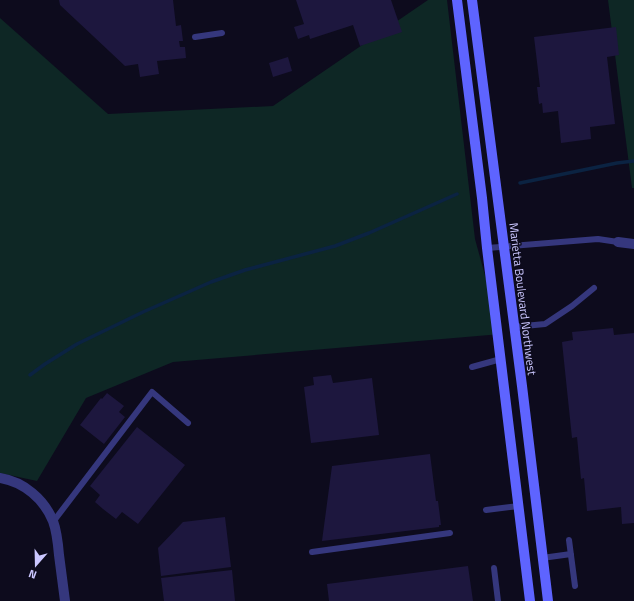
<svg xmlns="http://www.w3.org/2000/svg" width="634" height="601" viewBox="0 0 634 601" font-family="'Titillium Web',sans-serif">
<style>
.green{fill:#0e2725}
.lines{fill:none;stroke-linecap:round;stroke-linejoin:round}
.stream{stroke:#0b2342;stroke-width:3.5}
.building{fill:#1d173e}
.service{stroke:#35377d;stroke-width:6}
.minor{stroke:#35377d;stroke-width:10}
.secondary{stroke:#5e64ff;stroke-width:10}
.labels{text-anchor:middle;dominant-baseline:central;stroke-width:3;stroke-linejoin:round;paint-order:stroke}
.street-label{font-size:12px;fill:#cbc7ff;stroke:#0d0b1d}
</style>
<rect width="100%" height="100%" fill="#0d0b1d"/>
<path class="green" d="M428,0H447L475,239L501,334L173,362L86,398L37,481L0,473V18L108,114L273,106Z
M608,0H634V188H632Z"/>
<g class="lines">
<path class="stream" d="M520,183L617,163L634,161
M30,375L45,364L77,344L143,312L211,282L245,270L335,246L369,233L457,194"/>
</g>
<path class="building" d="M59,0H173L176,26L181,25L183,41H179L180,47H185L186,58L157,61L159,74L140,77L138,64L125,66L60,5Z
M296,0H391L402,32L360,46L353,25L310,39L309,35L298,39L294,27L304,24Z
M616,27L619,55L607,57L615,124L590,127L591,139L561,143L558,111L543,113L542,103L539,104L537,87H540L534,37Z
M288,57L292,71L273,77L269,63Z
M613,328L614,335L634,333V523L622,524L621,507L587,511L584,478L581,479L577,437L572,438L562,342L573,340L572,332Z
M331,375L333,383L372,378L379,435L311,443L304,387L314,385L313,377Z
M107,393L124,406L119,412L125,417L104,444L80,425L101,398L102,399Z
M137,427L185,465L138,524L122,512L116,519L103,509L95,502L100,495L90,486Z
M430,454L436,501H438L441,525H439V527L322,541L332,466Z
M225,517L231,567L161,576L158,548L183,522Z
M468,566L473,601H329L327,584Z
M232,570L235,601H164L161,578Z"/>
<g class="lines">
<path class="service" d="M195,37L222,33
M487,248L598,239L618,242
M514,327L545,324L572,306L594,288
M472,367L501,359
M486,510L519,506
M53,522L152,392L188,423
M569,540L575,586
M312,552L450,533
M542,558L571,554
M494,568L498,601"/>
<path class="minor" d="M618,242L634,244
M0,478C24,482 44,499 53,521C57,532 58,543 59,555C61,570 63,586 65,601"/>
<path class="secondary" d="M457,0L482,198L487,248L530,601
M472,0L522,386L548,601"/>
</g>
<g class="labels">
<g class="street-label">
<text transform="translate(523 299) rotate(83)">Marietta Boulevard Northwest</text>
</g>
</g>
<g transform="translate(36 565) rotate(200)" stroke="#0d0b1d" stroke-width="3" paint-order="stroke">
<path d="M0-3L7 15L0 10L-7 15Z" fill="#cbc7ff"/>
<text y="-6" font-size="11" font-weight="bold" text-anchor="middle" fill="#cbc7ff">N</text>
</g>
</svg>
